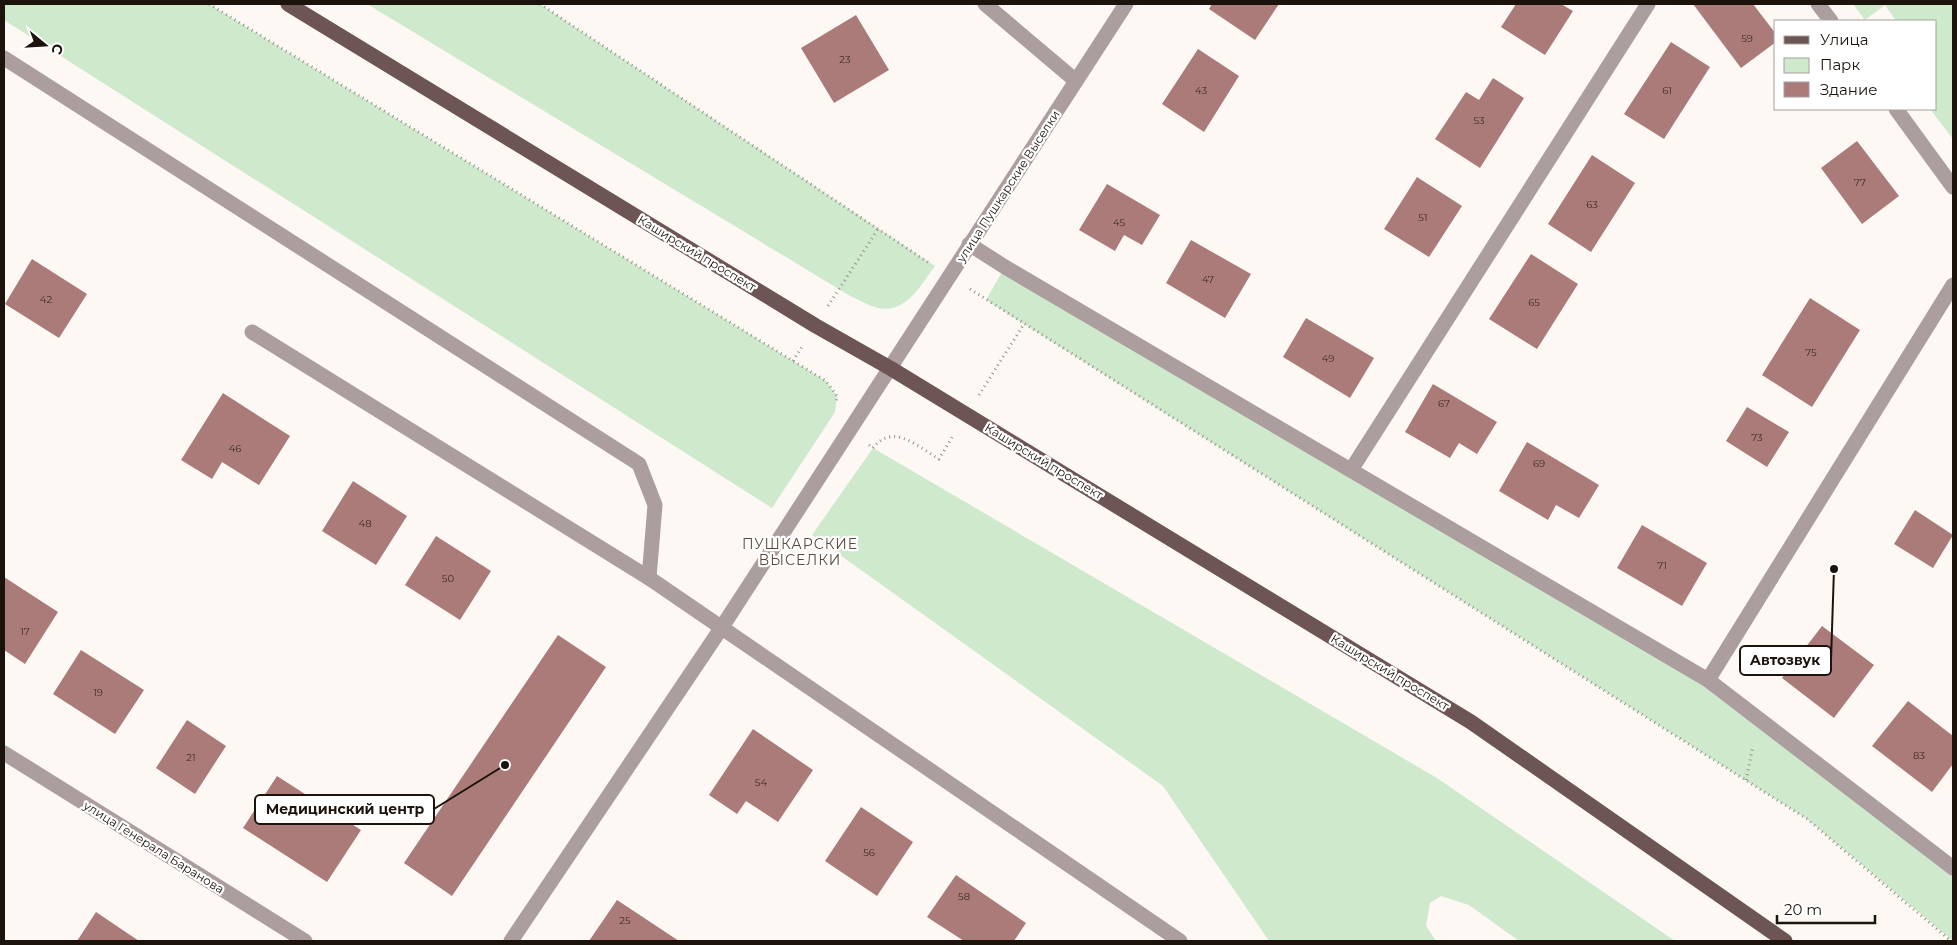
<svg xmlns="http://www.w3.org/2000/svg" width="1957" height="945" viewBox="0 0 1957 945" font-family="Montserrat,sans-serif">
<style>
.green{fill:#cfe9cd}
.building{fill:#ab7b7a}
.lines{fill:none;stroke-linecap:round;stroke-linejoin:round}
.path{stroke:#96908b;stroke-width:3;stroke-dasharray:1 4;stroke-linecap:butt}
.lane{stroke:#ac9e9e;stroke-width:15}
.street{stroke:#ac9e9e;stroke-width:15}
.primary{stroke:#6c5554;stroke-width:15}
.labels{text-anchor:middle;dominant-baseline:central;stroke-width:4.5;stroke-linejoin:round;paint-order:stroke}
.number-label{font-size:10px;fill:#3f2d28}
.street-label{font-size:12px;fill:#1b130c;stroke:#fff}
.neighbourhood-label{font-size:14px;letter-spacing:1px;fill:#5b4838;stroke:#fff}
.leader{fill:none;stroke:#1b130c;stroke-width:2}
.callout-dot{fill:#1b130c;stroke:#fff;stroke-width:2}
.callout{fill:#fff;stroke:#1b130c;stroke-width:2}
.callout-label{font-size:14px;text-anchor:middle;font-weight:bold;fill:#1b130c}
</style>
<rect width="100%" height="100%" fill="#fdf8f4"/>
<path class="green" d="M4,4H209L826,381L837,396L835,412L772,508L4,20Z
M367,4H540L935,266C921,285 906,314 878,308C869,306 860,300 852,297Z
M1853,4H1953V139L1930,109H1936V21H1896L1885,5L1865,20Z
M1005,267L1708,680L1953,868V941L1807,819L986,300Z
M873,448L1437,778L1675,941H1519L1469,905L1441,896L1430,903L1426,926L1436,941H1269L1163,786L812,535Z"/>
<path class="building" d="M1212,4H1279L1255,40L1209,9Z
M1516,4H1561L1573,11L1545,55L1501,27Z
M1693,4H1753L1776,34V42L1741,68Z
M856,15L889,70L834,103L801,48Z
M1671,42L1710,67L1664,139L1624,114Z
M1198,49L1239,76L1204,132L1162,104Z
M1493,78L1524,98L1480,168L1435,139L1466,92L1479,100Z
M1857,141L1899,196L1862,224L1821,168Z
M1592,155L1635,183L1591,252L1548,224Z
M1417,177L1462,206L1429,257L1384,229Z
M1107,184L1160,215L1142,245L1124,235L1115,251L1079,230Z
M1191,240L1251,274L1225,318L1166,283Z
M1531,254L1578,284L1537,349L1489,319Z
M32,259L87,294L59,338L5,304Z
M1810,298L1860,330L1812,407L1762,375Z
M1306,318L1374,358L1350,398L1283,357Z
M1433,384L1497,422L1477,454L1459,443L1450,458L1405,432Z
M223,393L290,436L259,485L222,462L212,479L181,460Z
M1747,407L1789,432L1767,467L1726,441Z
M1527,442L1599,485L1579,518L1556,505L1548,520L1499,491Z
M353,481L407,516L376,565L322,531Z
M1915,510L1953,535L1933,568L1894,544Z
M1642,525L1707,563L1682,606L1617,568Z
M436,536L491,571L460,620L405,585Z
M4,577L58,612L25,664L4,650Z
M1822,626L1874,665L1834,718L1782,678Z
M558,635L606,667L452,896L404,863Z
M81,650L144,690L115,734L53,694Z
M1908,701L1953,736V764L1932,792L1872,746Z
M187,720L226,746L195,794L156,768Z
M753,729L813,770L778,822L746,801L737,814L709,795Z
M277,776L361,830L327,882L243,828Z
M861,807L913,842L877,896L825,861Z
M956,875L1026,923L1014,941H964L927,917Z
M617,900L679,941H589Z
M96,912L139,941H77Z"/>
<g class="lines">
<path class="path" d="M209,4L826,381L837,396L836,404
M540,4L929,263
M970,289L1807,819L1951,941
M828,306L878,229
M793,361L803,345
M979,395L1024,324
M869,445L873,448C893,422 918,447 939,459L954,434
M1746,780L1753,746"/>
<path class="lane" d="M985,4L1076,81
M252,332L649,578"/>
<path class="street" d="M1818,4L1831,21
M4,58L639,464L655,505L649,578L1180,941
M1896,109L1953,187
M969,244L1005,267L1708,680L1953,868
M1351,470L1648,4
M1708,680L1953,285
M4,753L305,941
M511,941L722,627L1126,4"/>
<path class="primary" d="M288,4L816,326L890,368L1471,722L1785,941"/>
</g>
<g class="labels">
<g class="number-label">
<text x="1747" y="38">59</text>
<text x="845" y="59">23</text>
<text x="1201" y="90">43</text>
<text x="1667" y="90">61</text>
<text x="1479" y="120">53</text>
<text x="1860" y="182">77</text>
<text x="1592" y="204">63</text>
<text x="1423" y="217">51</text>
<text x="1119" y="222">45</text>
<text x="1208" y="279">47</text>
<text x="46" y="299">42</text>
<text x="1534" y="302">65</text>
<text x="1811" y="352">75</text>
<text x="1328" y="358">49</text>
<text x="1444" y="403">67</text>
<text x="1757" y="437">73</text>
<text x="235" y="448">46</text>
<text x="1539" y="463">69</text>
<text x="365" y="523">48</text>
<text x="1662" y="565">71</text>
<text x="448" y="578">50</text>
<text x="25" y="631">17</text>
<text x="98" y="692">19</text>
<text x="1919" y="755">83</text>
<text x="191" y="757">21</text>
<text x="761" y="782">54</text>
<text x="869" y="852">56</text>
<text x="964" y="896">58</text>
<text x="625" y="920">25</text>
</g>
<g class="street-label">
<text transform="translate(1008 186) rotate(-57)">улица Пушкарские Выселки</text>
<text transform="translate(697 253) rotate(31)">Каширский проспект</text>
<text transform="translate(1044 461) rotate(31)">Каширский проспект</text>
<text transform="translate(1390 672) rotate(31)">Каширский проспект</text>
<text transform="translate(154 847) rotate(32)">улица Генерала Баранова</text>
</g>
<g class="neighbourhood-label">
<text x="800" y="544">ПУШКАРСКИЕ<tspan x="800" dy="16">ВЫСЕЛКИ</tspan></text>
</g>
</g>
<path class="leader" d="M1834 569L1831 660M505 765L434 809"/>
<g class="callout-dot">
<circle cx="1834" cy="569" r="5"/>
<circle cx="505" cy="765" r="5"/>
</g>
<g class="callout">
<rect x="1740" y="646" width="91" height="29" rx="5"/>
<rect x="255" y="795" width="179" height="29" rx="5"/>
</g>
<g class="callout-label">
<text x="1785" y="665">Автозвук</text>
<text x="345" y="814">Медицинский центр</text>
</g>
<rect width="1957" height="945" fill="none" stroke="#1b130c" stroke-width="10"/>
<rect x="1774" y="20" width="162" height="90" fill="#ffffff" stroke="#a4a19e"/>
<rect x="1784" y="36" width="25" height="8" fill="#6c5554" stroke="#a4a19e"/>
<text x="1820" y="45" font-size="15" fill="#1b130c">Улица</text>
<rect x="1784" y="58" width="25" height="15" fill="#cfe9cd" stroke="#a4a19e"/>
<text x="1820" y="70" font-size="15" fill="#1b130c">Парк</text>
<rect x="1784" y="82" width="25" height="15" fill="#ab7b7a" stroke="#a4a19e"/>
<text x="1820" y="95" font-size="15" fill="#1b130c">Здание</text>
<g transform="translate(45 45) rotate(108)" stroke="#ffffff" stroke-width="4" paint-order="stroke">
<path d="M0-4L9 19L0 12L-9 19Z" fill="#1b130c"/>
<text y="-8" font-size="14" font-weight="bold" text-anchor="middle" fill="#1b130c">С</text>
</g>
<path d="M1777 915v8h98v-8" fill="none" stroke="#1b130c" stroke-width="2.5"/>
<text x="1784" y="915" font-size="15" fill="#1b130c" stroke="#ffffff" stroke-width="4" paint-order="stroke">20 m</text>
</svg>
